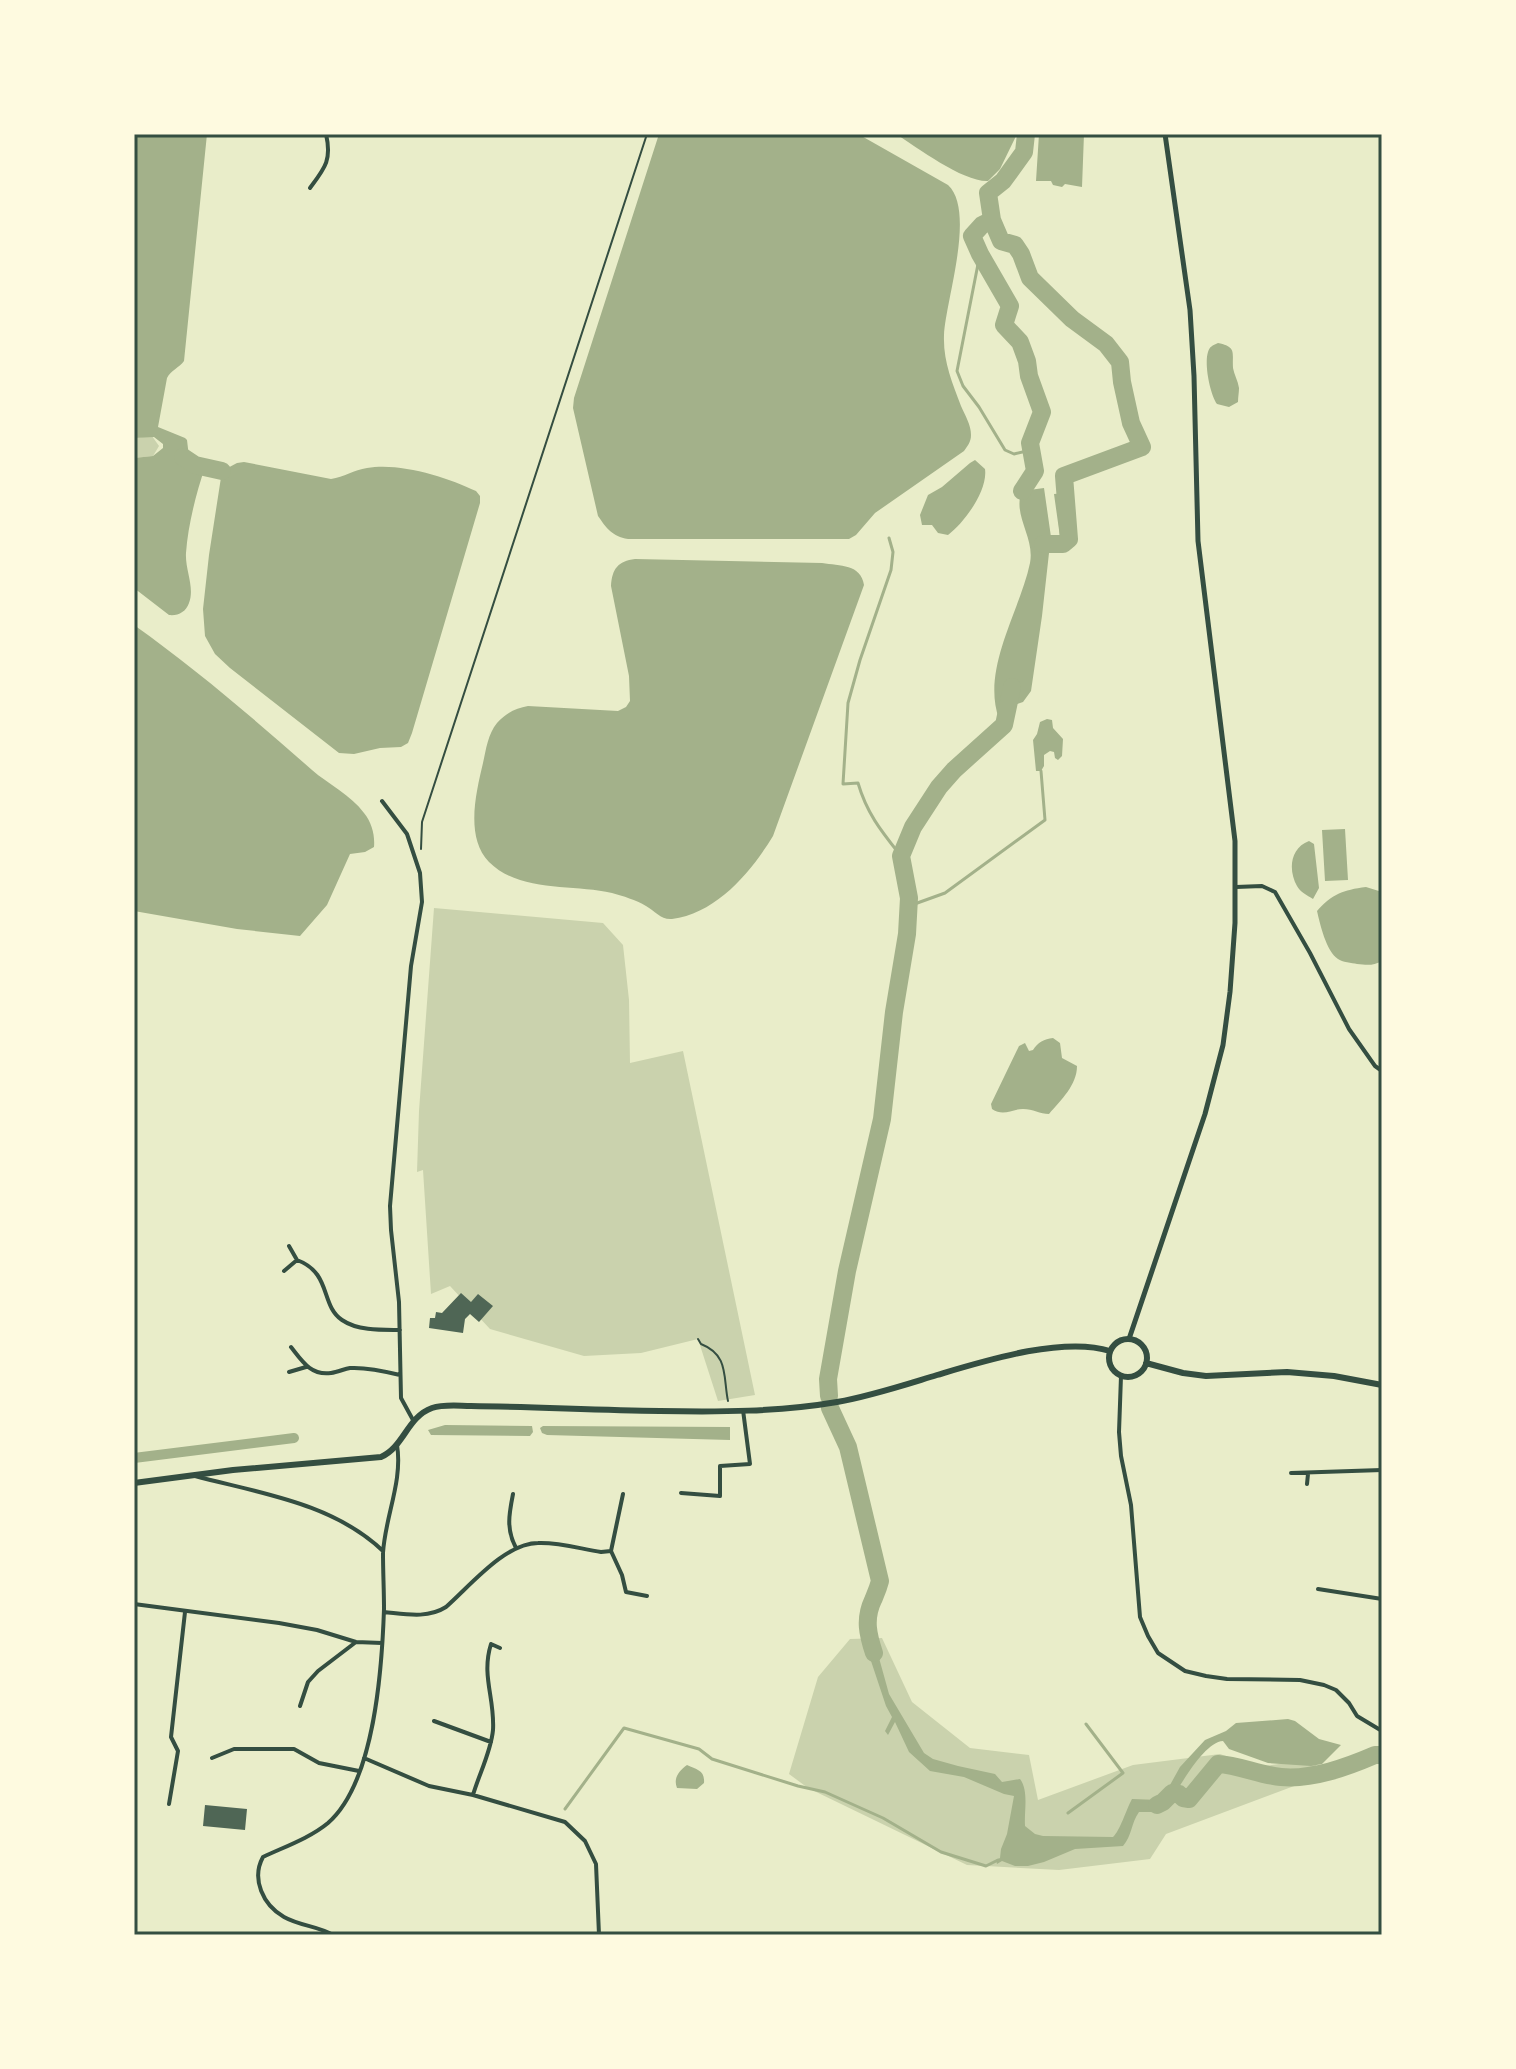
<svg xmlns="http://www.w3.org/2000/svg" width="1516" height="2069" viewBox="0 0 1516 2069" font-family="Raleway,sans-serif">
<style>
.green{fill:#cad2ad}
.water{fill:#a3b18a}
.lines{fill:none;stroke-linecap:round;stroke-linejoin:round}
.stream{stroke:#a3b18a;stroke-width:3}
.canal{stroke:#a3b18a;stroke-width:10}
.river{stroke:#a3b18a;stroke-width:18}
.building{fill:#4f6655}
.path{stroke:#344e41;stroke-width:2}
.minor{stroke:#344e41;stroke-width:4}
.tertiary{stroke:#344e41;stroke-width:5}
.secondary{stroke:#344e41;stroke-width:6}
.neatline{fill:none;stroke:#344e41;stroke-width:3}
</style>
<rect width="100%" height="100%" fill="#e9edc9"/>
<path class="green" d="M152,436L159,446L153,456L134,458V438Z
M434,908L603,923L623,945L629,1000L630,1063L683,1051L755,1395L718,1401L698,1339L641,1353L584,1356L490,1329L450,1286L431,1294L423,1170L417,1172L419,1111Z
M882,1638L912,1702L970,1748L1029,1755L1038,1800L1133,1765L1220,1754L1258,1767L1313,1759L1321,1776L1166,1834L1150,1859L1059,1870L967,1865L808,1788L789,1774L818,1677L850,1639Z"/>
<path class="water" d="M134,134H207L184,361C179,368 171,370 167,378L158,427L185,438L187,440L189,457L203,463L205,467C196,494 188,525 186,553C185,570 195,587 189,603C186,612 178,616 169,615L134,588V458L153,456L163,448V444L154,437L134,438Z
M659,134H858L948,185C976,211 946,299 944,335C943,361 952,382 961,406C965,415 971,425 971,435C971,442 968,445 964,451L875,513L856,535L849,539H628C612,536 607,529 598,516L573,408L574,398Z
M896,134H1017L1000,169L988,181C963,182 918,148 896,134Z
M1039,134H1084L1082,187L1065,184L1062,187L1053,185L1051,181H1036Z
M1218,343C1237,347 1232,352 1233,368C1234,374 1238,381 1239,388C1239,392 1238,397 1238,402L1229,407L1217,404C1210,394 1204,364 1208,352C1210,346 1212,346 1218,343Z
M975,460L985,469C988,490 965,522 948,535L938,533L932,525H922L920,515L928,495L942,487L970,463Z
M244,462L331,479C344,477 354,470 367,468C399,462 447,477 476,491L480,496V503L412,733L408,743L401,747L380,748L354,754L339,753L230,668L215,654L205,636L203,609L209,555L222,471L237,463Z
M1044,488L1051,537H1060L1054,494L1065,493L1069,539L1063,544H1050L1042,616L1031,691L1023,702C1013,705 1007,708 1005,719H999C981,669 1020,611 1030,563C1035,537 1012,515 1022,491Z
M635,559L822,563C840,566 861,564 864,585L773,836C751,872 717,913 672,919C661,920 655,911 646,906C636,900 623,896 612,893C573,884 520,893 489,862C465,837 476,793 483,763C486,749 488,734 497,723C506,713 516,708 528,706L618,711L626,707L630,701L629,676L611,586C612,569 618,561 635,559Z
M134,625C196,669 254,719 312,770C328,784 351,795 364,813C372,823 375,835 374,847L365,852L350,854L327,905L300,936L237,929L134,911Z
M1047,719L1052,720L1053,728L1063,739L1062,756L1058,760L1055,758L1054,752L1050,751L1044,755V766L1041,771H1036L1033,740L1037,734L1040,722Z
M1345,829L1348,880L1325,881L1322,830Z
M1309,841L1314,844L1319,888L1313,899C1307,895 1300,892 1297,886C1288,870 1290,848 1309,841Z
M1366,887L1382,892V961C1373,966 1367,965 1357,964C1352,963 1342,962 1338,959C1326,951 1320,924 1317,911C1332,894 1343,890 1366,887Z
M1053,1038L1060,1043L1062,1058L1077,1066C1077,1085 1061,1100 1049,1114C1040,1114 1033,1109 1023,1109C1011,1109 1004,1117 992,1109L991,1104L1019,1046L1025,1043L1029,1051L1033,1050C1038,1042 1044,1039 1053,1038Z
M445,1425L532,1426L533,1432L530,1436L431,1435L428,1430Z
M543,1426L730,1427V1440L547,1435L542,1433L540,1428Z
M871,1629L889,1694L924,1753L933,1759L958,1766L995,1774L1002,1782L1020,1779C1029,1791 1024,1811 1025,1826L1035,1834L1043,1836L1113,1837C1120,1831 1126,1810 1132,1799L1159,1800L1165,1794L1180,1767L1205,1740L1226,1731L1236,1723L1288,1719L1295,1721L1319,1739L1341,1745L1322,1764L1311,1766L1268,1763L1229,1749L1223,1741C1203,1742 1177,1791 1166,1809L1157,1812H1139C1131,1823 1132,1836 1123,1846L1075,1849L1044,1862L1028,1866H1015L1002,1861L997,1864L996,1860L1000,1858L1001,1849L1007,1834L1014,1796L1004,1794L964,1777L930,1771L909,1752L895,1722L888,1735L885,1731L892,1717L886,1706L861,1631Z
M687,1765C697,1770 705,1770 704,1783L697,1789L677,1788C673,1778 679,1771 687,1765Z"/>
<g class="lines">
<path class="stream" d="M980,254L957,371L963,386L979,407L1005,450L1014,454L1031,450
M889,538L893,552L891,570L860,660L848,703L843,784L858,783C867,814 882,832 901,856
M909,906L945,893L1045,820L1041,771
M565,1809L624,1728L699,1749L712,1759L798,1786L825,1792L883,1818L941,1852L986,1866L998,1860
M1068,1813L1123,1773L1086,1724"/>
<path class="canal" d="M134,1458L294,1438"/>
<path class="river" d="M992,220L1001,241L1015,245L1021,254L1030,278L1072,319L1106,344L1120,362L1122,382L1131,423L1142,447L1064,476L1069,539L1063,544H1043
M183,457L195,465L222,471
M1022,491L1035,471L1030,443L1042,412L1029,376L1027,361L1020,342L1004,325L1010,306L980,254L972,236L982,225L992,220L988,193L1003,181L1024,152L1026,134
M829,1396L828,1379L847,1271L882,1119L894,1012L907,934L909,898L901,856L913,827L939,787L954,770L1004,725L1012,687
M830,1408L848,1447L880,1581C878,1589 876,1593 873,1600C864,1619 868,1635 874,1653
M1157,1805L1163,1802L1172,1793L1179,1794L1183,1798L1189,1799L1218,1764C1239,1765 1259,1775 1281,1777C1312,1780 1347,1767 1375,1755H1382"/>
</g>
<path class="building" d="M461,1293L471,1302L478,1294L493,1306L479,1322L470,1314L465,1319L463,1333L429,1328L430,1318H435L436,1312L442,1313Z
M205,1805L247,1809L245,1830L203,1826Z"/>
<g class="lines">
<path class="path" d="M421,849L422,822L647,134
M698,1339L701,1344C729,1355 723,1377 728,1401"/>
<path class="minor" d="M310,188C325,168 332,160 326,134
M382,801L407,834L420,873L422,902L411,966L390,1206L391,1230L399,1302L401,1398L413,1420
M1236,887L1262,886L1275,892L1310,953L1349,1029L1375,1066L1382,1071
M289,1246L297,1260
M284,1271L297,1260C332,1273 320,1305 342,1320C358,1331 382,1330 400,1330
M291,1347C302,1361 311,1376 331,1373C338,1372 344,1369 350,1368C367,1367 384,1371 400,1375
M289,1372L306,1367
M1121,1376L1119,1432L1121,1456L1131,1505L1140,1617L1148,1636L1158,1653L1185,1671L1206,1676L1227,1679L1300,1680L1324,1685L1336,1690L1349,1703L1357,1716L1382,1731
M1291,1473L1382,1470
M195,1476C259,1493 333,1503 383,1551
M1307,1484L1308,1474
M681,1493L720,1496V1466L750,1464L743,1410
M513,1494C509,1514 506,1529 516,1548
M611,1551L622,1575L626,1592L647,1596
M1318,1589L1382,1599
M134,1604L279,1623L317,1630L356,1642L382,1643
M384,1612C405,1614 427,1619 446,1607C470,1586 505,1543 538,1543C559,1542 581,1549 601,1552L611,1551L623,1494
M300,1706L308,1682L318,1671L356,1642
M434,1721L491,1742
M212,1758L234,1749H294L319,1763L359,1771
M364,1758L429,1786L473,1795L565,1822L585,1841L596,1864L599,1935
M473,1795C479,1774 491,1752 493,1730C495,1698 481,1676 491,1644L500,1648
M169,1804L178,1751L171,1737L185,1612
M333,1935C318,1926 300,1926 284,1917C263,1905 251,1879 263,1857C284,1847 310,1838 328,1823C375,1782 382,1668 384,1609C384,1590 383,1572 383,1553C385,1517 403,1481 397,1445"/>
<path class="tertiary" d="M1129,1339L1205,1114L1223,1045L1230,992L1235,923V841L1198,541L1194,376L1190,310L1165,134"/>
<path class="secondary" d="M1109 1358a19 19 0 1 1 38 0a19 19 0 1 1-38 0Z
M1146,1363L1183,1373L1206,1376L1287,1372L1334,1376L1382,1385
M134,1483L233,1470L381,1457C404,1447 407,1417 432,1408C444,1404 459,1406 471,1406C534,1407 597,1410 660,1411C719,1412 779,1412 837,1402C871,1396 904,1385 937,1375C984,1361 1063,1336 1110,1351"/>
</g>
<rect width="1516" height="2069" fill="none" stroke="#fefae0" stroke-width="272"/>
<rect x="136" y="136" width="1244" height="1797" class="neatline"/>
</svg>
